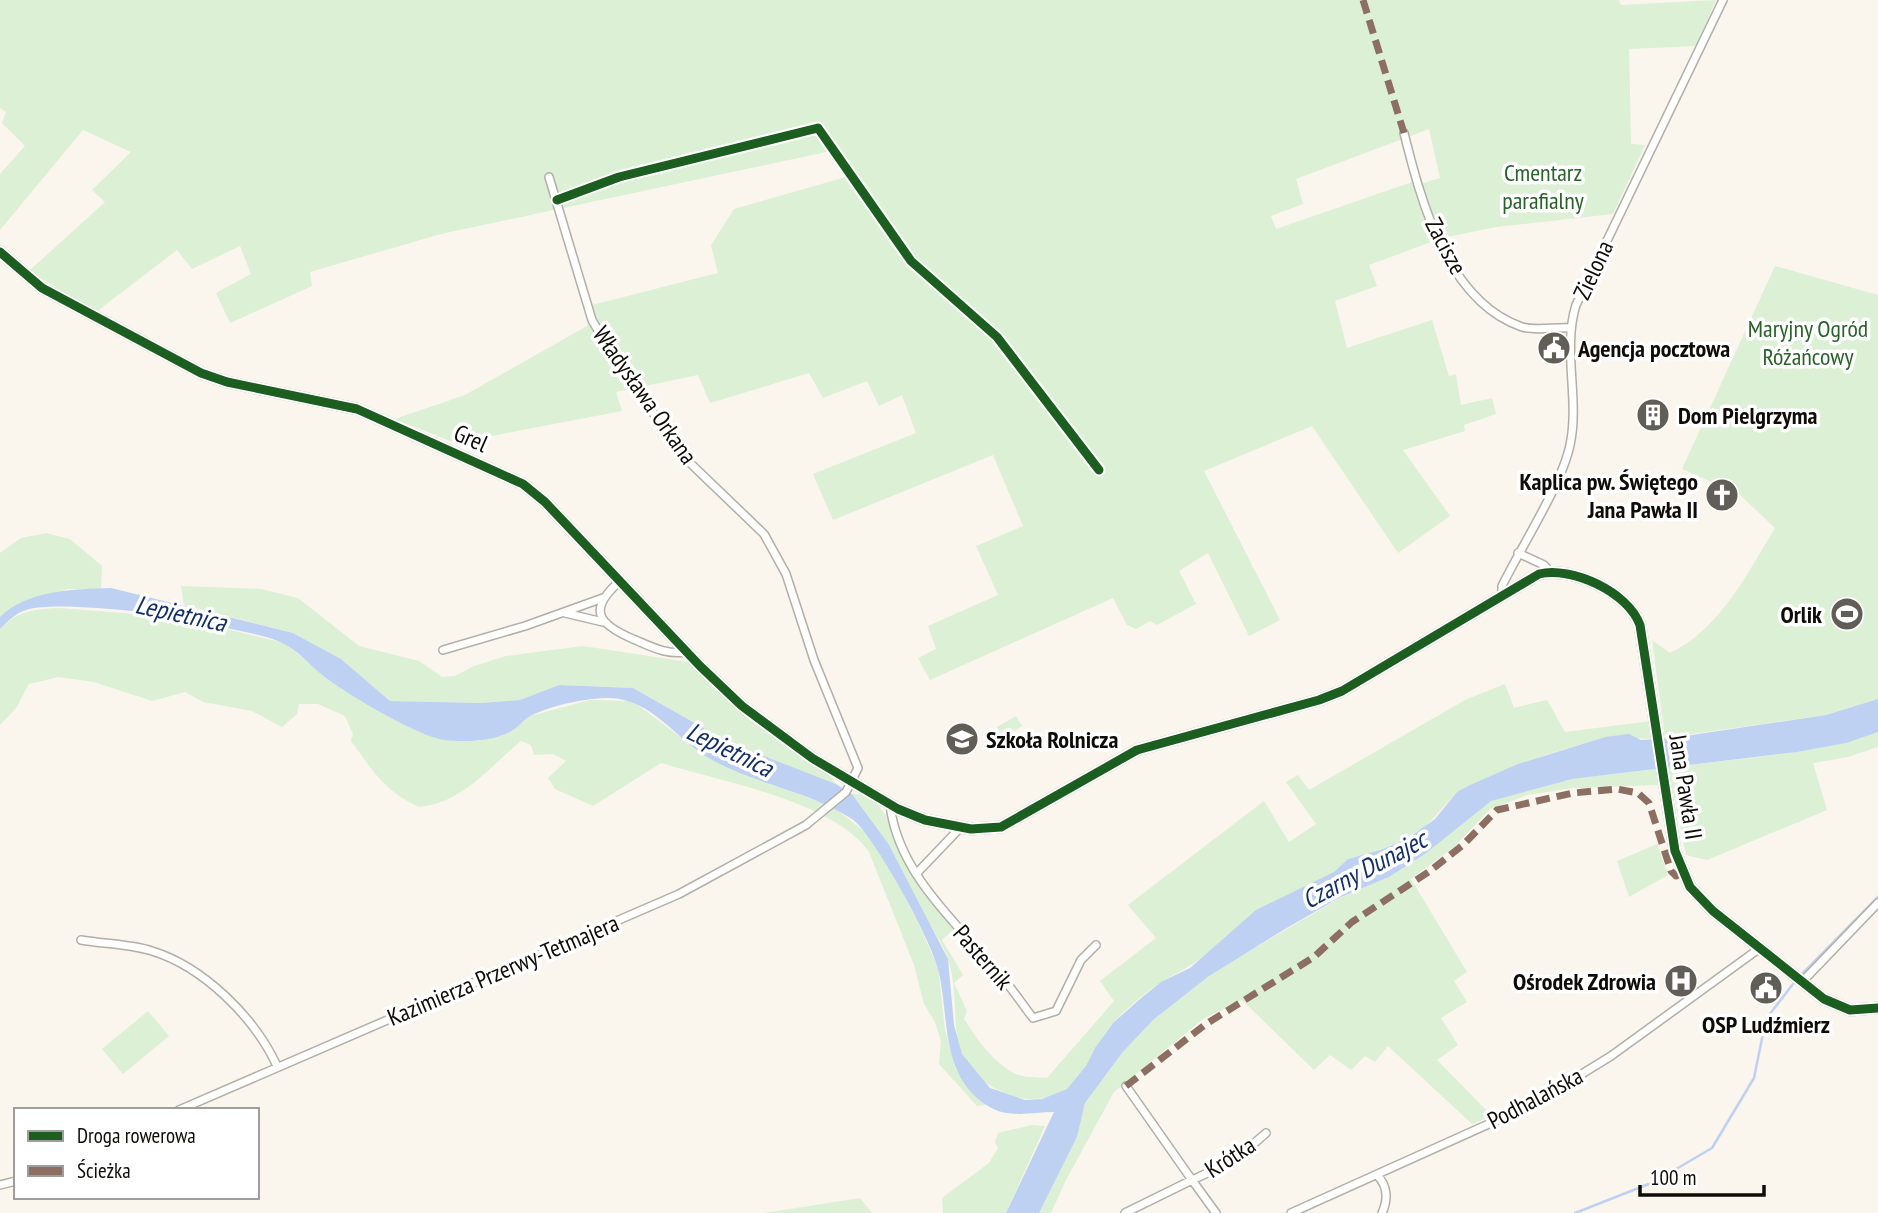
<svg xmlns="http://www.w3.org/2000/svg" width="1878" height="1213" viewBox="0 0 1878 1213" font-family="'PT Sans Narrow',sans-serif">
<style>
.green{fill:#dcf0d5;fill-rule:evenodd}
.water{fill:#bfd1f3}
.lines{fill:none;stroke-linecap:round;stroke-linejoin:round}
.stream{stroke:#bfd1f3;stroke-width:2.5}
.street-casing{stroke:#b2afa9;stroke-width:10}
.secondary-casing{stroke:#b2afa9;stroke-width:13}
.street{stroke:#fefefc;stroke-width:7}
.secondary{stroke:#fefefc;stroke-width:10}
.quiet{stroke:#8d6e63;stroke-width:7;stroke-dasharray:14 7;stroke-linecap:butt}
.cycleway-casing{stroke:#fff;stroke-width:13}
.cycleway{stroke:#1b5e20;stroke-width:9}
.labels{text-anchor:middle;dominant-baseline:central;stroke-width:7;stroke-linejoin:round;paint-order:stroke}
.park-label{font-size:24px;fill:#286229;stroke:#fff}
.street-label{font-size:24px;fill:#0f0c08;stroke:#fff}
.poi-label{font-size:24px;font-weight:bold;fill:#0f0c08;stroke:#fff;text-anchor:start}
.water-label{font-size:26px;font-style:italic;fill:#112e69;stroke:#fff}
</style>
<rect width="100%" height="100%" fill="#faf5ed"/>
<path class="green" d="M0,0H1619L1621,5L1716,0L1696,46L1629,49L1631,144L1645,145L1613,214L1496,227L1442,238L1369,265L1377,286L1335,301L1347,348L1432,320L1449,376L1456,374L1461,405L1492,398L1496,414L1464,425L1465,431L1403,450L1450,516L1398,553L1312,426L1204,471L1280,620L1249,636L1208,553L1179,571L1196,604L1157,625L1150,621L1136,629L1127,625L1113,598L930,680L918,658L936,649L928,626L998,595L976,546L1023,526L993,455L833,520L813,474L916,433L902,395L879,406L867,381L823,398L809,373L710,403L698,375L616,392L622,411L455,443L395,419L465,395L587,326L592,305L718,273L711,245L734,209L846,177L831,151L441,234L310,272L312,286L230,323L216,293L251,274L240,246L192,269L177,250L96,312L29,271L105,202L92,190L131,152L83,130L0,230V174L25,146L2,123L6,112L0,108ZM1429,129L1440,178L1424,183L1412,182L1276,229L1271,216L1303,204L1296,179Z
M1775,266L1878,295V699L1826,715L1665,738L1652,640L1670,653C1720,629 1747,574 1775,528L1739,494L1682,469Z
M46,533L70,539L102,566L101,589H67L0,617V553L21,538Z
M181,586L261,589L298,598L359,646L419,661L442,677L455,676L474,666L506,656L583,646L688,662L741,712L830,775L836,784L728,742L633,688L559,685L521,700L481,703L390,701L341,659L293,633L184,605Z
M59,608L201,619L218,627L284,643L337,685L443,740L478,741L511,732L530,716L590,700L632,701L710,759L836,809L865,832L887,863L917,921L938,967L945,1030L956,1070L986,1105L977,1106L939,1064L941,1041L935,1022L924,1004L914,965L869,852C834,801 719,781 661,763L593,806L555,789L548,778L566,761L553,754L534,755L531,745L521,741C489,767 463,803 419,807C382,789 375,773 351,741L353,734L345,716L318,704H299L297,714L282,727L252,711L203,702L185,692L152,701L94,682L58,677L29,684L16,708L0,725V629C18,611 34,609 59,608Z
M1505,684L1514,708L1547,700L1565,732L1651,721L1654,739L1605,737L1545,755L1457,792L1424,828L1383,849L1348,859L1334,872L1206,954C1192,966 1178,972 1162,982C1145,992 1126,1009 1113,1023C1096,1042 1089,1073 1068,1088C1053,1099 1030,1102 1013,1096C934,1068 966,1017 948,959C943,945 933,930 926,917C904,874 881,834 852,794C887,792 897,844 910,867C922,889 937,911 954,929L942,940L963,975L954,983L967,1011L964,1019C977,1039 992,1061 1014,1073C1022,1078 1037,1077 1047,1078L1114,1001L1100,981L1156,938L1128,905L1264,801L1289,842L1316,824L1286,782L1298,775L1309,790L1465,700Z
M1016,716L1022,726L1009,734L1007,731L1001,734L997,727Z
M1878,732V747L1848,757L1813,763L1827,810L1707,860L1686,855L1668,767C1738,759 1811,755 1878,732Z
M1657,769L1660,785L1573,788L1527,795L1490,809L1454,847L1411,879L1467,972L1454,981L1467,1002L1441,1018L1458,1045L1437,1060L1492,1116L1472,1124L1388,1046L1375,1062L1365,1056L1351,1070L1330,1055L1314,1070L1242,1000L1203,1019L1114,1092L1066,1180L1051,1213H1039L1077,1137L1085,1103L1098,1085L1122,1053L1153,1020L1215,971L1340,898L1389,877L1425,854L1478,809L1500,796L1572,779Z
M1657,844L1668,875L1629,897L1617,861Z
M148,1011L169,1036L123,1074L102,1049Z
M1032,1125L1045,1126L1006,1213H943L942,1198L989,1163L998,1148L995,1142L998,1133Z
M860,1198L872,1213H763H764Z"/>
<path class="water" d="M111,588L293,633L341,659L390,701L481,703L520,700L559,685L633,688L728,742L836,784L852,794L889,845L948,959L954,1025L962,1054L990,1088L1025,1100L1042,1099L1067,1089L1086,1066L1095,1048L1113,1023L1140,999L1161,982L1190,968L1256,910L1334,872L1348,859L1383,849L1411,836L1435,819L1457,792L1470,785L1518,764L1605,737L1629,734L1641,740L1672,738L1826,715L1878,699V732L1846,743L1797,752L1572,779L1491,801L1425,854L1389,877L1339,898L1285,929L1209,976L1153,1020L1122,1053L1085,1103L1077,1137L1039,1213H1006L1054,1112C1032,1112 1008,1119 988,1106C939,1076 950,1016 938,969C932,942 873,833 852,819C806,790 758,785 712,760C678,742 652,698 609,698C586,698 553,705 532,715C524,719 518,728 510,732C490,742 465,742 444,740C417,736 343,692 321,674C309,664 300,653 286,645C264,632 227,632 201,619C162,615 59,600 26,610C16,613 8,621 0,629V617C27,590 75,589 111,588Z"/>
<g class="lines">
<path class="stream" d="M1803,973L1878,897
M1575,1213L1654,1182L1712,1148L1754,1078L1766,1019L1793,984"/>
<defs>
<path id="street" d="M1404,133C1421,201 1447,301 1522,327C1535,331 1555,327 1570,328
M557,200L619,177L818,128L911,261L997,337L1099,470
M1518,553L1544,565L1550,572
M620,581C587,610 598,624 633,639C652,647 666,655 687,652
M1502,596V586C1521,547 1562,484 1570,445C1580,399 1562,350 1576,305L1723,0
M565,613L603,622
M443,650L525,626L603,598
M890,805C898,871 952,919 993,966C1008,983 1020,1001 1033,1018L1056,1011L1081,960L1096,945
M916,874L960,828
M81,940C104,944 130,944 152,951C204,967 255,1018 277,1066
M1802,982L1878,903
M1126,1086L1192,1180L1234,1161L1266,1133
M179,1110L679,894L806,825L846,792L858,768L814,660L786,574L764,534L688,461L620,368L592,320L549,177
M1377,1175C1388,1186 1388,1200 1382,1213
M0,1185L16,1181
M1125,1213L1192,1180L1216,1213
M1291,1213L1533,1104L1611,1056L1760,948"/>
<path id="secondary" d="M0,252L42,288L201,373L227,382L357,409L523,484L545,502L700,666L742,706L812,758L898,809L925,820L971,829L1001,827L1137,750L1319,700L1342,691L1539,574C1572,566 1628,592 1640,625L1675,851L1690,887L1713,911L1824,999L1850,1010L1878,1008"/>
</defs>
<use href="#street" class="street-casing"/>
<use href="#secondary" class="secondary-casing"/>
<use href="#street" class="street"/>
<use href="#secondary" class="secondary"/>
<path class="quiet" d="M1363,0L1404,133
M1126,1086L1206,1024L1314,957L1352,922L1430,871L1463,845L1497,810L1573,793L1617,789L1638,793L1649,803L1671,871L1676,876L1682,873"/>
<defs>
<path id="cycleway" d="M557,200L619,177L818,128L911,261L997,337L1099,470
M0,252L42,288L201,373L227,382L357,409L523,484L545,502L700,666L742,706L812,758L898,809L925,820L971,829L1001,827L1137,750L1319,700L1342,691L1539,574C1572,566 1628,592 1640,625L1675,851L1690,887L1713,911L1824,999L1850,1010L1878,1008"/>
</defs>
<use href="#cycleway" class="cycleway-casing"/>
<use href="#cycleway" class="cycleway"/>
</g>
<defs>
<symbol id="civic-disc" viewBox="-11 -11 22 22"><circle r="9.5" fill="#615e58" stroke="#fff"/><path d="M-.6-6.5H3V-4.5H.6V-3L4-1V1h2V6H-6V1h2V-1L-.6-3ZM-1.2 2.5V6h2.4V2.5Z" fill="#fff"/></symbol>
<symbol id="building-disc" viewBox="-11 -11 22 22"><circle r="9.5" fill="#615e58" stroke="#fff"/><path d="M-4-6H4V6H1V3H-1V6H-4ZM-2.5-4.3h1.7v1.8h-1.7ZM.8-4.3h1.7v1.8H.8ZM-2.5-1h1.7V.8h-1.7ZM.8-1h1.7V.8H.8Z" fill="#fff"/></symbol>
<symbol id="church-disc" viewBox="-11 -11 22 22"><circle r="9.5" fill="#615e58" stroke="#fff"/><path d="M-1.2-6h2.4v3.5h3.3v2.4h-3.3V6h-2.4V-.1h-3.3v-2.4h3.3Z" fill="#fff"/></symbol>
<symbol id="stadium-disc" viewBox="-11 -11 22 22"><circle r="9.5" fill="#615e58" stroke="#fff"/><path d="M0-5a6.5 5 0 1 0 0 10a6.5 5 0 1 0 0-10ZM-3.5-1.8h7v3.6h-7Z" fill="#fff"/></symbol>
<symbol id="school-disc" viewBox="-11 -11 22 22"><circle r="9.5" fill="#615e58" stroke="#fff"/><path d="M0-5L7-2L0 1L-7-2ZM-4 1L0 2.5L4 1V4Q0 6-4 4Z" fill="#fff"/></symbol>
<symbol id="hospital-disc" viewBox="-11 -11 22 22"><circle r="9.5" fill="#615e58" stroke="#fff"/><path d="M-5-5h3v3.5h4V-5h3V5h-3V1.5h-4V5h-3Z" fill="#fff"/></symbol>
</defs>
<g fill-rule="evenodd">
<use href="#civic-disc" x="1535" y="329" width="38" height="38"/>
<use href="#building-disc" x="1634" y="396" width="38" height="38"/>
<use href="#church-disc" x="1703" y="476" width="38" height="38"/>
<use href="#stadium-disc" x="1828" y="595" width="38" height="38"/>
<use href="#school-disc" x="943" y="720" width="38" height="38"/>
<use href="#hospital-disc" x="1662" y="962" width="38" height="38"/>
<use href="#civic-disc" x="1747" y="969" width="38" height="38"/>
</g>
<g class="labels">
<g class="park-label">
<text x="1543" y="172">Cmentarz<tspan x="1543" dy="28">parafialny</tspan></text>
<text x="1808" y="328">Maryjny Ogród<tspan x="1808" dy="28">Różańcowy</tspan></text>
</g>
<g class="street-label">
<text transform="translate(1446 246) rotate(62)">Zacisze</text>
<text transform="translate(1593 270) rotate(-65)">Zielona</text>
<text transform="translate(645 395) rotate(55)">Władysława Orkana</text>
<text transform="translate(471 438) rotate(24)">Grel</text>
<text transform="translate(1686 787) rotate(81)">Jana Pawła II</text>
<text transform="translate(983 957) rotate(49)">Pasternik</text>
<text transform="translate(503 970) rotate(-23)">Kazimierza Przerwy-Tetmajera</text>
<text transform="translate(1535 1098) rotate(-28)">Podhalańska</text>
<text transform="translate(1230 1157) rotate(-33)">Krótka</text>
</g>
<g class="poi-label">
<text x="1578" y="348">Agencja pocztowa</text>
<text x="1678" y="415">Dom Pielgrzyma</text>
<text x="1698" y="481" text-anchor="end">Kaplica pw. Świętego<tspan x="1698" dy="28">Jana Pawła II</tspan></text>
<text x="1822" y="614" text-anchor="end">Orlik</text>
<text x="986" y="739">Szkoła Rolnicza</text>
<text x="1656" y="981" text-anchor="end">Ośrodek Zdrowia</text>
<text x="1766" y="1024" text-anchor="middle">OSP Ludźmierz</text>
</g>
<g class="water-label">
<text transform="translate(181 613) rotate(12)">Lepietnica</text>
<text transform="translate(730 749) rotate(26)">Lepietnica</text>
<text transform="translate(1364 869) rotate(-28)">Czarny Dunajec</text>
</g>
</g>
<rect x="14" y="1108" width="245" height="91" fill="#ffffff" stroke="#9f9e9c" stroke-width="2"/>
<rect x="28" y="1131" width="35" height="10" fill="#1b5e20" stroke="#9f9e9c" stroke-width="2"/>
<text x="77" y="1143" font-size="21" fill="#0f0c08">Droga rowerowa</text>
<rect x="28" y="1166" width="35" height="10" fill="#8d6e63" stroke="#9f9e9c" stroke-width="2"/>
<text x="77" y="1178" font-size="21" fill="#0f0c08">Ścieżka</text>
<path d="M1640 1185v10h124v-10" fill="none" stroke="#0f0c08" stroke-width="3.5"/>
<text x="1650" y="1185" font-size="21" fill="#0f0c08" stroke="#ffffff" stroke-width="5" paint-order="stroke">100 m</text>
</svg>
